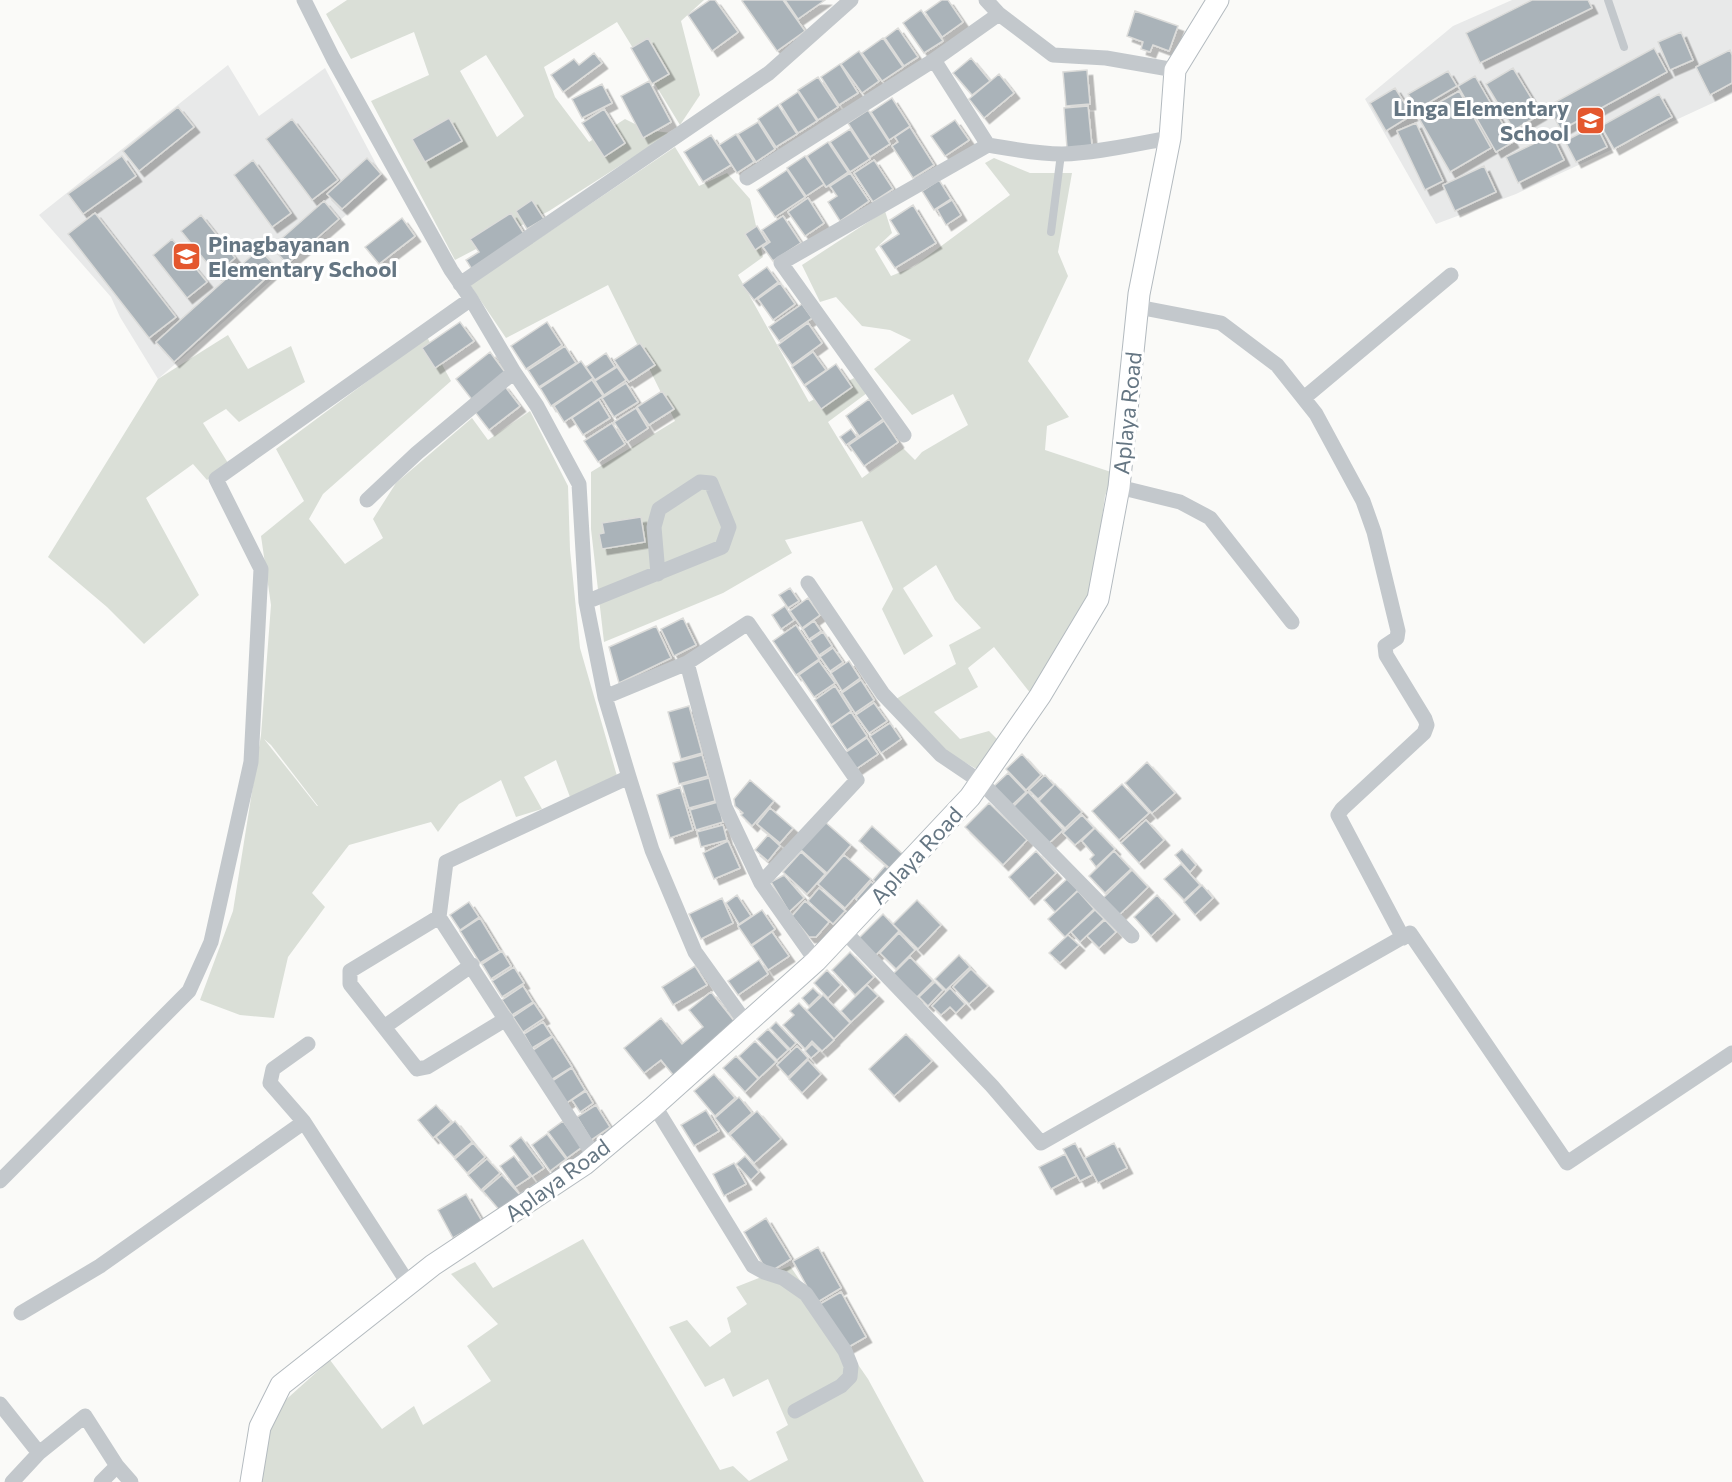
<svg xmlns="http://www.w3.org/2000/svg" width="1732" height="1482" viewBox="0 0 1732 1482" font-family="Commissioner,sans-serif">
<style>
.built{fill:#e8e9e9}
.green{fill:#dadfd7;fill-rule:evenodd}
.building{fill:#aab3b9;stroke:#dcdcda;stroke-width:1.5;filter:url(#shadow)}
.lines{fill:none;stroke-linecap:round;stroke-linejoin:round}
.secondary-casing{stroke:#b3babf;stroke-width:23}
.lane{stroke:#c3c8cc;stroke-width:8}
.street{stroke:#c3c8cc;stroke-width:15}
.secondary{stroke:#fff;stroke-width:21}
.labels{text-anchor:middle;dominant-baseline:central;stroke-width:6;stroke-linejoin:round;paint-order:stroke}
.poi-label{font-size:22px;font-weight:bold;fill:#657683;stroke:#fff;text-anchor:end}
.street-label{font-size:22px;fill:#657683;stroke:#fff}
</style>
<defs>
<filter id="shadow"><feDropShadow dx="5.5" dy="5.5" stdDeviation="0" flood-color="#0004"/></filter>
</defs>
<rect width="100%" height="100%" fill="#fafaf8"/>
<path class="built" d="M1512,0H1732V94L1516,194L1436,224L1365,99L1453,26Z
M228,65L259,116L325,68L385,181L158,379L120,317L111,297L39,215Z"/>
<path class="green" d="M347,0H704L681,21L700,95L680,125L617,22L544,67L555,97L589,142L625,119L647,130L671,133L549,211L455,260L371,101L429,75L414,32L351,59L326,14ZM486,55L524,116L497,137L460,71Z
M675,147L699,186L727,173L750,199L763,257L738,275L809,402L854,378L867,393L828,422L862,478L903,448L915,460L922,452L968,425L953,394L912,415L874,369L911,340L890,330L862,326L836,297L820,302L802,265L885,211L892,233L875,249L891,276L913,267L1010,195L985,163L994,158L1030,173H1072L1058,252L1068,276L1028,361L1069,417L1047,426L1045,450L1114,473L1105,496L1092,592L1031,694L994,647L968,668L978,687L934,712L960,739L989,731L999,741L980,771L950,754L896,699L956,664L949,645L981,628L955,600L936,565L903,588L933,636L904,655L882,609L893,589L862,521L785,540L792,553L723,593L604,642L591,529V472L675,421L608,285L506,338L470,285Z
M228,335L248,369L291,346L305,382L239,422L226,409L203,423L228,463L207,480L193,464L146,498L199,595L144,644L107,607L48,557L158,379Z
M427,337L451,381L323,494L309,519L345,564L383,538L373,519L396,483L472,418L488,440L530,411L568,486L570,550L580,648L617,776L570,797L556,760L524,777L542,809L516,817L501,780L459,804L438,832L431,822L349,845L312,893L325,907L288,957L274,1018L240,1015L200,1000L233,911L261,735L271,605L261,536L304,501L276,449ZM264,739L271,745L318,806H317Z
M583,1239L720,1470L733,1466L749,1481L788,1460L776,1432L788,1425L768,1379L733,1397L724,1378L705,1387L669,1327L687,1320L710,1347L731,1332L727,1318L747,1304L736,1287L790,1266L868,1379L924,1482H261L266,1433L280,1405L330,1360L382,1429L414,1406L423,1425L491,1381L467,1346L498,1324L451,1274L475,1262L493,1288Z"/>
<path class="building" d="M710,0H715L738,32L712,51L688,15Z
M744,0H783L805,31L777,51L742,1Z
M785,0H825L798,19Z
M942,0H948L963,22L942,37L925,12Z
M1532,0H1588L1592,8L1480,63L1466,33Z
M921,10L943,41L924,53L903,23Z
M1135,11L1178,26L1169,51L1153,45L1150,52L1141,49L1143,42L1127,36Z
M898,28L918,57L904,66L885,38Z
M1681,32L1693,60L1670,70L1658,42Z
M648,38L669,74L652,84L631,48Z
M883,38L903,67L882,81L862,53Z
M1654,48L1667,72L1561,130L1548,106Z
M1730,50L1732,55V83L1710,95L1696,67Z
M859,51L879,81L862,93L841,64Z
M594,53L602,63L563,92L551,75L574,59L579,65Z
M971,58L990,81L972,95L953,73Z
M840,64L858,93L839,105L821,77Z
M1513,68L1541,114L1514,130L1486,84Z
M1087,70L1090,104L1066,106L1063,72Z
M1448,71L1457,86L1418,109L1408,94Z
M999,74L1014,93L984,118L969,99Z
M1475,76L1513,142L1496,152L1458,86Z
M818,77L838,107L818,120L798,90Z
M649,81L671,122L643,138L621,96Z
M602,84L612,103L582,118L572,99Z
M1395,88L1412,115L1386,131L1370,103Z
M1459,91L1491,148L1450,172L1417,115Z
M798,92L817,121L798,133L780,104Z
M1659,94L1672,117L1614,149L1601,126Z
M892,98L910,126L889,140L871,112Z
M778,105L797,134L776,147L758,119Z
M1088,106L1092,146L1067,148L1064,108Z
M178,107L194,127L139,171L123,151Z
M604,109L625,143L604,157L582,123Z
M868,110L890,144L870,157L848,123Z
M449,118L462,141L425,162L412,139Z
M292,119L338,180L312,200L266,139Z
M955,120L969,140L945,156L931,136Z
M758,122L775,149L756,162L738,134Z
M1416,123L1443,181L1425,190L1397,131Z
M1596,125L1607,147L1576,162L1565,141Z
M910,127L934,165L913,178L892,146L898,142L895,137Z
M850,129L870,159L850,172L830,142Z
M736,134L754,162L737,173L719,145Z
M711,135L731,165L703,182L684,152Z
M1552,135L1564,160L1518,183L1506,157Z
M828,142L848,172L826,187L807,156Z
M122,156L136,176L83,214L68,194Z
M805,156L824,184L806,196L787,168Z
M367,158L381,174L342,209L327,194Z
M253,160L291,213L272,227L234,175Z
M874,160L893,189L873,202L854,173Z
M1484,166L1496,192L1455,211L1443,185Z
M787,170L805,197L775,217L757,190Z
M850,173L869,201L840,221L828,202L837,196L830,186Z
M939,180L951,199L934,210L922,191Z
M808,198L824,223L805,236L788,212Z
M532,200L544,219L527,229L516,211Z
M952,200L961,215L946,225L937,209Z
M324,201L339,219L287,264L272,247Z
M913,205L936,243L895,268L880,246L899,234L890,220Z
M95,213L176,317L149,338L68,234Z
M511,213L526,237L473,271L466,260L479,252L470,239Z
M201,215L235,258L216,274L181,231Z
M783,216L801,243L773,261L763,247L770,242L762,230Z
M402,218L415,236L379,264L365,247Z
M757,226L767,242L755,250L745,234Z
M172,239L207,282L187,298L153,255Z
M259,249L277,268L174,362L156,342Z
M767,267L778,282L754,300L742,285Z
M780,283L795,304L773,320L758,299Z
M802,304L812,318L779,341L769,327Z
M460,322L474,341L435,368L422,348Z
M547,322L562,345L526,369L511,346Z
M808,323L822,343L792,365L778,345Z
M640,343L655,365L629,382L614,360Z
M565,346L576,363L539,387L528,370Z
M490,352L507,375L473,401L456,379Z
M813,352L826,370L804,385L792,367Z
M606,353L615,367L595,380L586,367Z
M581,361L593,378L551,406L540,388Z
M836,364L852,387L821,409L805,386Z
M617,367L626,380L604,395L595,381Z
M592,380L603,396L564,422L554,406Z
M626,383L638,402L614,417L602,398Z
M503,384L520,406L489,430L472,408Z
M662,391L674,409L649,425L637,407Z
M869,399L883,419L859,436L846,416Z
M599,400L610,418L583,435L572,418Z
M636,408L648,428L627,442L614,422Z
M884,421L898,442L864,466L849,445Z
M612,423L625,444L598,462L584,441Z
M851,429L857,437L846,445L840,437Z
M641,517L645,542L602,549L599,534L604,533L602,523Z
M790,588L799,601L788,608L779,595Z
M808,598L820,615L802,628L790,611Z
M785,606L794,620L781,629L772,615Z
M683,618L696,645L674,656L661,629Z
M814,621L821,631L809,639L803,629Z
M796,625L819,659L796,675L773,641Z
M656,626L671,658L619,683L609,647Z
M823,632L832,646L819,655L810,641Z
M833,648L843,662L830,671L820,657Z
M819,661L835,683L814,697L799,675Z
M849,661L860,678L842,691L831,673Z
M861,680L874,700L855,713L842,693Z
M835,686L851,711L831,725L815,700Z
M874,703L887,721L869,733L856,715Z
M689,706L702,753L681,759L668,712Z
M851,712L867,736L847,750L831,726Z
M890,723L901,739L881,753L870,736Z
M867,738L878,754L856,769L845,753Z
M1022,754L1041,775L1026,790L1006,769Z
M702,755L708,776L679,784L673,763Z
M1147,762L1175,793L1152,813L1125,783Z
M1008,773L1026,792L1010,807L992,788Z
M1045,775L1054,785L1038,799L1029,790Z
M709,778L715,801L689,808L682,785Z
M750,780L774,801L752,826L741,815L743,813L735,806L734,799Z
M1055,784L1082,812L1065,828L1039,801Z
M1122,784L1149,813L1119,840L1092,811Z
M680,787L693,830L670,838L657,795Z
M1028,792L1063,830L1047,845L1012,808Z
M718,802L723,822L696,830L690,810Z
M989,803L1027,840L1003,865L965,827Z
M770,808L793,828L780,843L757,824Z
M1082,815L1094,828L1075,845L1063,833Z
M1146,820L1164,840L1139,863L1121,843Z
M824,821L851,845L827,873L800,849Z
M723,825L727,840L701,847L697,832Z
M872,826L908,859L895,873L859,841Z
M1095,828L1115,849L1096,867L1090,859L1094,855L1082,841Z
M768,835L780,846L768,861L755,850Z
M728,841L740,868L714,879L703,853Z
M1182,849L1196,865L1190,872L1175,855Z
M1036,851L1056,873L1029,899L1009,877Z
M1114,851L1131,869L1105,893L1089,876Z
M801,852L825,874L807,894L783,872Z
M844,855L871,879L845,908L818,884Z
M1181,864L1200,885L1184,900L1164,879Z
M885,866L895,875L883,889L873,880Z
M1132,870L1148,887L1117,917L1101,900Z
M784,875L804,898L789,912L771,882Z
M1067,879L1078,890L1055,912L1044,900Z
M871,882L881,890L866,908L856,899Z
M1202,885L1213,898L1195,915L1184,902Z
M819,888L845,911L833,924L808,901Z
M1078,891L1094,909L1065,937L1048,919Z
M737,895L751,916L739,924L726,903Z
M1157,895L1174,914L1151,936L1134,917Z
M722,898L733,923L701,939L689,914Z
M917,900L941,925L918,949L893,924Z
M805,901L829,922L816,937H809L792,916Z
M469,902L479,917L460,930L450,915Z
M762,910L775,929L751,945L738,926Z
M1095,910L1104,919L1080,942L1071,932Z
M883,914L899,931L875,956L858,939Z
M480,918L500,951L480,963L460,931Z
M1105,920L1116,932L1099,948L1087,936Z
M772,932L789,956L768,970L752,946Z
M899,933L915,950L896,969L880,953Z
M1068,935L1079,945L1060,963L1049,953Z
M502,951L511,966L491,979L482,964Z
M850,952L874,977L855,995L832,970Z
M959,955L970,967L946,990L935,979Z
M910,957L933,981L917,997L893,974Z
M759,960L768,974L738,995L728,981Z
M695,966L707,985L673,1005L662,987Z
M514,967L524,983L502,997L492,981Z
M971,969L988,986L969,1004L953,987Z
M827,970L841,985L828,998L814,983Z
M935,982L943,990L928,1006L919,997Z
M867,985L878,996L851,1022L841,1011Z
M523,986L533,1002L512,1015L502,1000Z
M813,988L820,995L809,1006L802,998Z
M950,988L965,1004L956,1013L950,1007L941,1015L932,1006Z
M711,992L735,1022L674,1076L661,1060L644,1073L624,1048L661,1018L682,1044L703,1027L689,1010Z
M823,995L850,1023L834,1039L807,1010Z
M534,1003L544,1018L523,1032L513,1017Z
M799,1003L834,1040L822,1051L812,1041L805,1049L783,1025L794,1015L790,1011Z
M543,1022L552,1036L532,1048L524,1034Z
M776,1022L796,1043L790,1049L770,1028Z
M768,1029L788,1050L777,1060L757,1039Z
M906,1034L932,1061L894,1096L869,1069Z
M553,1037L572,1067L551,1080L532,1051Z
M755,1041L776,1062L759,1078L739,1056Z
M812,1044L819,1051L811,1058L805,1051Z
M797,1046L808,1058L788,1077L777,1065Z
M736,1056L758,1079L745,1092L723,1068Z
M808,1060L821,1074L802,1093L789,1079Z
M572,1068L585,1090L565,1104L551,1082Z
M714,1074L735,1098L715,1116L694,1091Z
M586,1091L593,1103L580,1112L572,1100Z
M739,1097L752,1113L728,1134L715,1118Z
M436,1105L451,1122L433,1138L418,1120Z
M596,1105L610,1127L591,1140L577,1117Z
M706,1110L719,1131L694,1146L681,1125Z
M757,1111L781,1139L754,1163L730,1135Z
M455,1121L472,1142L454,1157L436,1137Z
M563,1121L582,1147L567,1158L548,1132Z
M547,1134L566,1159L550,1171L532,1145Z
M521,1137L544,1168L532,1176L510,1146Z
M473,1143L485,1157L467,1173L455,1159Z
M1075,1143L1092,1175L1080,1181L1063,1149Z
M1114,1143L1127,1168L1098,1183L1085,1158Z
M1065,1154L1076,1176L1051,1189L1039,1167Z
M514,1156L530,1177L515,1187L500,1166Z
M745,1156L759,1172L751,1180L736,1164Z
M487,1159L500,1173L481,1190L468,1175Z
M734,1163L746,1184L724,1196L713,1174Z
M502,1175L520,1195L501,1212L483,1191Z
M466,1194L482,1221L453,1238L438,1210Z
M766,1218L791,1259L768,1273L744,1232Z
M818,1247L841,1288L816,1303L793,1261Z
M841,1292L866,1337L845,1349L820,1304Z"/>
<g class="lines">
<defs>
<path id="secondary" d="M251,1482L260,1427L281,1385L433,1265L585,1164L653,1107L816,961L970,797L1040,696L1098,599L1119,487L1139,294L1170,138L1175,70L1218,0"/>
</defs>
<use href="#secondary" class="secondary-casing"/>
<path class="lane" d="M1608,0L1624,47
M1051,232L1061,154"/>
<path class="street" d="M304,0L333,58L451,270L471,299L514,372L537,406L579,484L586,602L605,697L629,777L652,850L695,952L746,1023
M986,0L999,14L1053,55L1106,58L1175,70
M934,60L988,145C1012,149 1037,154 1062,154C1098,153 1134,144 1170,138
M747,178L934,60L999,14
M460,284L769,73L851,0
M1138,307L1221,323L1277,365L1316,414L1363,501L1374,532L1398,631L1397,638L1385,646L1386,655L1425,719L1427,725L1424,733L1342,809L1338,815L1403,938
M1304,398L1451,275
M904,435L781,263L988,145
M1119,487L1180,502L1210,518L1292,622
M367,500L417,453L514,372
M808,583L883,694L941,755L981,782L1132,936
M586,602L722,547L729,527L711,483L700,482L659,509L654,527L658,574
M687,663L725,807L761,883L816,961
M605,697L687,663L748,623L857,780L761,883
M439,917L350,971V984L417,1069L427,1067L506,1019
M844,931L992,1086L1041,1143L1410,933L1567,1163L1732,1053
M384,1027L472,965
M654,1105L753,1266L764,1272L783,1278L806,1294L845,1351L851,1366L850,1377L841,1386L795,1411
M304,1122L270,1083L273,1069L308,1044
M594,1156L439,917L446,862L629,777
M0,1181L189,991L211,942L251,762L261,569L216,479L471,299
M21,1313L100,1266L304,1122L408,1283
M0,1404L39,1453
M12,1482L39,1453L85,1416L117,1466L131,1482
M101,1482L117,1466"/>
<use href="#secondary" class="secondary"/>
</g>
<defs>
<symbol id="school-square" viewBox="-11 -11 22 22"><rect x="-9" y="-9" width="18" height="18" rx="4" fill="#e4572e" stroke="#fff"/><path d="M0-5L7-2L0 1L-7-2ZM-4 1L0 2.5L4 1V4Q0 6-4 4Z" fill="#fff"/></symbol>
</defs>
<g fill-rule="evenodd">
<use href="#school-square" x="1574" y="104" width="33" height="33"/>
<use href="#school-square" x="170" y="240" width="33" height="33"/>
</g>
<g class="labels">
<g class="poi-label">
<text x="1569" y="107">Linga Elementary<tspan x="1569" dy="25">School</tspan></text>
<text x="208" y="243" text-anchor="start">Pinagbayanan<tspan x="208" dy="25">Elementary School</tspan></text>
</g>
<g class="street-label">
<text transform="translate(1127 413) rotate(-84)">Aplaya Road</text>
<text transform="translate(916 855) rotate(-47)">Aplaya Road</text>
<text transform="translate(557 1180) rotate(-36)">Aplaya Road</text>
</g>
</g>
</svg>
